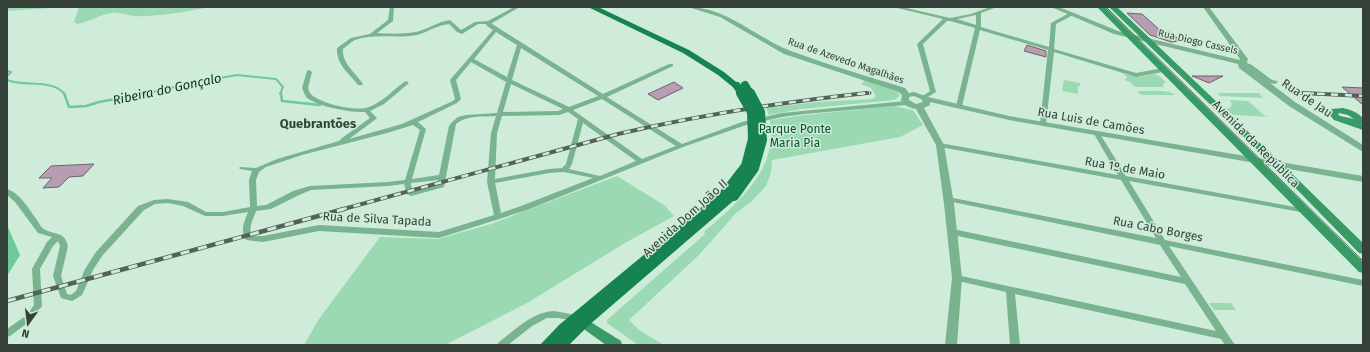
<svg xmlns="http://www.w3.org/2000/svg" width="1370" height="352" viewBox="0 0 1370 352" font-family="'Fira Sans',sans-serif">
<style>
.green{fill:#9bd9b2}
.water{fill:#6dc995}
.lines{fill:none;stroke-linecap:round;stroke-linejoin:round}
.stream-far1{stroke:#6dc995;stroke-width:2}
.stream{stroke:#6dc995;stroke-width:2.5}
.building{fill:#b79db1;stroke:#755d6f}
.minor{fill:#79b390;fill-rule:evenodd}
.tertiary{fill:#79b390;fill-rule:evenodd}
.secondary{fill:#379a67;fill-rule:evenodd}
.primary{fill:#168351;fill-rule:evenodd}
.tram{stroke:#546359;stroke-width:1}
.rail-far2-casing{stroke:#546359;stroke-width:3}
.rail-far1-casing{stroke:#546359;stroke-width:4}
.rail-casing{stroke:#546359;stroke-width:4.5}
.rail-far2{stroke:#ceecd9;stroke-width:2;stroke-dasharray:6;stroke-linecap:butt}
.rail-far1{stroke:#ceecd9;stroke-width:2.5;stroke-dasharray:7;stroke-linecap:butt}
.rail{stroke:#ceecd9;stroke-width:3;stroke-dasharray:9;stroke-linecap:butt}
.primary-bridge-far1{stroke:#168351;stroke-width:8}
.primary-bridge{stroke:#168351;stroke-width:10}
.labels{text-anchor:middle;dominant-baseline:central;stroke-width:3;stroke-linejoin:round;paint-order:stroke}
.far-street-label{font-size:10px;fill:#344038;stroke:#ceecd9}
.street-label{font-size:12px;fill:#344038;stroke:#ceecd9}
.park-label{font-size:12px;fill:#085331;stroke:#ceecd9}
.water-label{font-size:13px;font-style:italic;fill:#0b341f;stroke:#ceecd9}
.neighbourhood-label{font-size:13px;font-weight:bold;fill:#2f4939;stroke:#ceecd9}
</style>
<rect width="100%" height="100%" fill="#ceecd9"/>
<path class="green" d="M7,7H65L7,11Z
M79,7H209C187,12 155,17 133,16C126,15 119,12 111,13C99,15 89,22 77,24L74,22Z
M1123,74L1139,77L1154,74L1159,76L1166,82L1163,84V87H1135L1130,82L1125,80L1127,77Z
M865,80L898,92L900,96L894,100L801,109L769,115L766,108L817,102L873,99L876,96L871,88L861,84Z
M1064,80L1080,83V86H1078V94L1062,91Z
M1139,91C1147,91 1170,89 1175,95H1142L1137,92H1140Z
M1217,93H1259L1263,98L1220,96Z
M1230,100L1248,101L1265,116L1269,117L1233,115L1226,109L1230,108L1232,104Z
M894,106L913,110L923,125L900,137L772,160L771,173L766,186L751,202L736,213L699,255L629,320L639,330L664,345H638L607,323V320L705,234L704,232C737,203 779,170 770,120L805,115Z
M617,176L664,205L674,216L625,243L527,303L445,345H304L319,319L380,237L438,239L491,224Z
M1209,303H1231L1236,310H1214Z"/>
<path class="water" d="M7,225L20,255L7,276Z"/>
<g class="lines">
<path class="stream-far1" d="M7,71L11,72L7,76
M7,80C23,87 55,79 64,94
M144,94L197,82L237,75L276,79L283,87L280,94"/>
<path class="stream" d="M64,93L69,107L86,106L99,102L149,93
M281,93L282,101L320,105"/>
</g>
<path class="building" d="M1127,13L1142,14L1162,32H1170L1181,41L1171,42L1150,35Z
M1027,45L1046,51V57L1024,51Z
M1192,76H1223L1209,83Z
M674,82L683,88L658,100L648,94Z
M1342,87L1363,88V105Z
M94,164L83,176L69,177L59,187L43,188L52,178H39L51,166Z"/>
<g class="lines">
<path class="minor" d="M390,7H394L393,21L377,33C390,34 404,34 416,32C428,29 437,22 450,20L461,30L475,22L488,21L514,7H520L492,23V24L603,94L669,64H673V66L607,97L682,144L742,122L782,113L906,101L909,103L906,105L804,114L782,117L746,125L683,147L527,210L439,238L319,231L263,242L246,240C240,229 244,223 248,212L223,216H205L183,206L168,203L155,204L144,210L102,256L93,270L82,295L72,301L61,298L53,276L60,246L58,241L53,246L40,269L42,306L33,319L10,336L7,337V329L27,315L34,305L32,269L47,242L52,237L38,233L15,202L7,195V189C20,193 29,209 37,220C39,223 41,228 44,229C55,236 64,230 68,246L61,276L67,294L71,295L76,291L85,269L96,252L138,206L154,200L168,199L188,202L206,212H223L250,207L249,180L252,171L240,169L239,168L240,167L256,168L277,159L339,141L342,138L370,118L365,112C352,113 315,106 306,97C305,94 303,91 302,88L307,71L309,70L312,72L308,88C309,91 310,94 313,96C324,104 356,112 369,107C383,102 393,90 404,82L406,81L409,83L384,104L370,111L377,118L376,119L349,139L402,124L453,101L455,99L450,80L493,30L487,26L486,24H478L462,34L457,32L449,24C437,25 428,32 417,35C397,39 375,33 355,40C351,42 347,46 343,49C342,64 355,72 363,84L362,85H358C349,73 336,65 337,48L351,38L370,34L388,20ZM496,32L517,45L507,77L474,59ZM521,48L598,96L569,107L512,80ZM471,62L506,82L497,113L466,115L458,117L452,122L449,126L439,175L412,179L426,129L418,122L457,103L461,99L456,80ZM511,84L563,109L558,111L503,112ZM602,99L676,146L642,159L573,110ZM568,112L578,119L566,164L562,168L549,169L495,179L497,133L502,116L559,115ZM496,116L491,133L487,182L494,215L439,232L319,225L263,236H252C248,227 253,220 256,211L271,209L299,195L311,190L388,186L404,184L407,194L411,196L444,187L456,124C467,115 482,117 496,116ZM583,123L636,161L600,176L569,169L572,164ZM413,125L420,130L405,180L388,182L310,186L293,191L266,205L257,206L256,180L259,172L266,167L302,155L387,133ZM564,172L593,178L521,206L501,213L495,183L549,173ZM438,180V184L413,191L411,185V183Z
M893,7H902L950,18L971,14L990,7H997L981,13V27L1049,47L1051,23L1071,12L1073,13V15L1056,24L1054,49L1136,73L1163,68L1166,70L1163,72L1136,77L1054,52L1046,124L1043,126L1040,124L1048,50L980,30L962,106L959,108L956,106L975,28L950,21H947L923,44L936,92L926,98H922L921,97L930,91L917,44L943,19ZM976,15V25L957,19Z
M1242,61L1252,65L1272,80L1277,81L1278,82L1275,84L1269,83L1248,67L1239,63Z
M1097,132L1100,134L1126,176L1306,209L1310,211L1306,213L1129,181L1165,240L1363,280V286L1169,246L1235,345H1225L1221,339L1015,294L1020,345H1010L1006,292L954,280L953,278L954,276L957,275L1216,331L1185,284L953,235L950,234L949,232L950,230L953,229L1181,277L1160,245L948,201L944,199L948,197L1156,238L1121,180L940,147L937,145L940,143L1118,175L1094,134Z
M554,311L576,315L579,316L580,318L579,320L576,321L558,318H547L532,326L508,345H497L499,342C515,330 532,312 554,311Z"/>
<path class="tertiary" d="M688,7C727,7 756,38 791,51C828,65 867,76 905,88L909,93L914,92L928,97L1009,116L1363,176V182L1009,120L930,102V105L924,108L944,145L954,204L962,278L957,345H945L952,278L944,204L936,145L916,109C910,108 905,106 901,101L902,95L899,92L784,54L720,17ZM914,96L921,99L923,102L916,104L909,100V97Z
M1051,7H1059L1118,31L1240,60V59L1203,7H1209L1248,59L1246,65L1295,102L1363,145V152L1289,106L1239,68L1238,64L1114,34Z"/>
<path class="secondary" d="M1097,7H1105L1363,262V273L1359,272Z
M1109,7H1117L1281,163L1363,243V254L1359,253L1275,167Z
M1343,108C1351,110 1357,112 1363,118V122L1361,123L1363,124V130L1334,120L1328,113L1332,109ZM1339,113L1348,115L1354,119L1340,116L1338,114Z
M578,314L621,341L622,345H606L574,322L572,319L574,316Z"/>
<path class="primary" d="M588,7H598L689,50L724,72L741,86L737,89L734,88L718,75L683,53Z
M725,190L729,191L730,193L729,195L734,193L739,196L588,326L569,345H540L559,325L721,191Z"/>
<path class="tram" d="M1106,7L1363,261"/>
<defs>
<path id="rail-far2" d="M1296,93L1325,94
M857,94L870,93"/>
<path id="rail-far1" d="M1303,93L1363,96
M340,210L618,134C700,115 783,102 867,93"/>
<path id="rail" d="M7,301L344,209"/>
</defs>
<use href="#rail-far2" class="rail-far2-casing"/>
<use href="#rail-far1" class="rail-far1-casing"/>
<use href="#rail" class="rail-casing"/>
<use href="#rail-far2" class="rail-far2"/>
<use href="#rail-far1" class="rail-far1"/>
<use href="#rail" class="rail"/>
<path class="primary-bridge-far1" d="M745,85L750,94
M737,86L742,94"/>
<path class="primary-bridge" d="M725,193L746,166L753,139L752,112L741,93
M734,196L754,168L762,140L760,112L750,93"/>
</g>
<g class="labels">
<g class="far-street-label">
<text transform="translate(1198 42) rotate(13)">Rua Diogo Cassels</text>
<text transform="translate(846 61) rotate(19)">Rua de Azevedo Magalhães</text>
</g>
<g class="street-label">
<text transform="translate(1307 98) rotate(34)">Rua de Jau</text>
<text transform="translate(1091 121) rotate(10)">Rua Luis de Camões</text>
<text transform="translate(1256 144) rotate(45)">Avenida da República</text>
<text transform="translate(1125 168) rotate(10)">Rua 1º de Maio</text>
<text transform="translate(685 218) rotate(-42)">Avenida Dom João II</text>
<text transform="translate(377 219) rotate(3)">Rua de Silva Tapada</text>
<text transform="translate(1158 229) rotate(11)">Rua Cabo Borges</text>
</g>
<g class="park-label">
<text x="795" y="129">Parque Ponte<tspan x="795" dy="14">Maria Pia</tspan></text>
</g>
<g class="water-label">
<text transform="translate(167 89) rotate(-12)">Ribeira do Gonçalo</text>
</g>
<g class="neighbourhood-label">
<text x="318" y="123">Quebrantões</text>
</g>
</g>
<rect width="1370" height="352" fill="none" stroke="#344038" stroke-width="16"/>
<g transform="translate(28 324) rotate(194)" stroke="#ceecd9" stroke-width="3" paint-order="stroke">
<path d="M0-3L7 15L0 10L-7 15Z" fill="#344038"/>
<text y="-6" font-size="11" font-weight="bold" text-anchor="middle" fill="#344038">N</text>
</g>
</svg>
